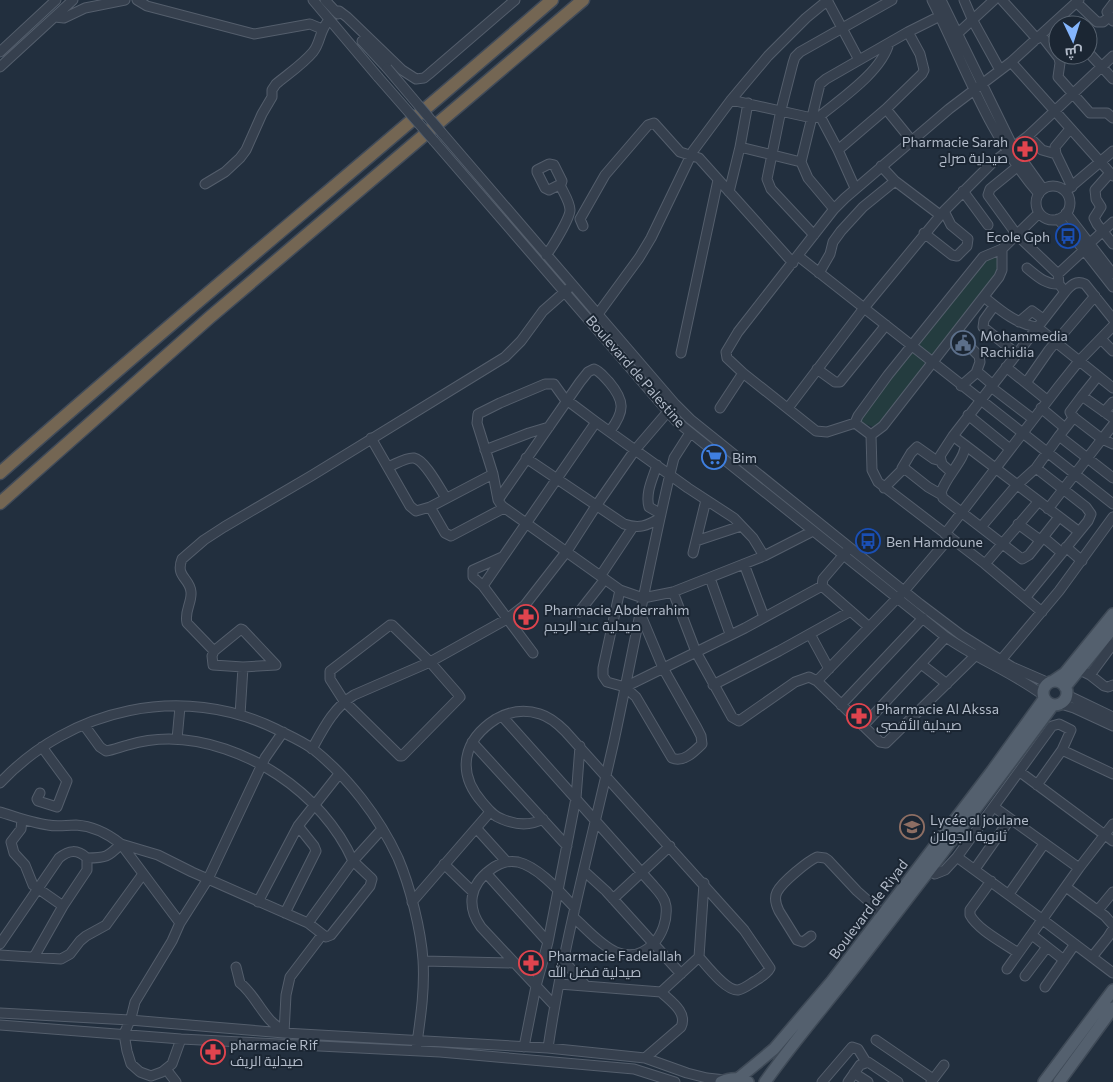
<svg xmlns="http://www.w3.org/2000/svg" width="1113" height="1082" viewBox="0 0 1113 1082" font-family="Commissioner,Cairo,sans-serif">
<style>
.green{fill:#243c3f}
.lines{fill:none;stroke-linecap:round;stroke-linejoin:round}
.minor-casing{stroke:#545e6c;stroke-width:11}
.major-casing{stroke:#3f4a57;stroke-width:14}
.highway-casing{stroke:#414b59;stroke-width:15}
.minor{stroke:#36404e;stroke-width:9}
.major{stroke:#54606e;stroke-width:11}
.highway{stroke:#746653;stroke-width:12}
.minor-bridge-casing{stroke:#545e6c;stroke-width:11;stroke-linecap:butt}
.minor-bridge{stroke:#36404e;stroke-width:9}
.labels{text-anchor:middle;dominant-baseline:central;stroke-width:4;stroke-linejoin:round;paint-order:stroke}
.poi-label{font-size:14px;fill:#b2bbc9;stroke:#1b2633;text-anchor:start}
.street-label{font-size:14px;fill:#b2bbc9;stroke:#1b2633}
</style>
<rect width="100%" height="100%" fill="#222f3e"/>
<path class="green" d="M1000,249V273L879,424L873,427L861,422L858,416L984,254Z"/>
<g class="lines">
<defs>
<path id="minor" d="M137,0L147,6L254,34L310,24L322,29
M313,0L378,77
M325,0L338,14
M827,0L859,60
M932,0C965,66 990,138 1039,194
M941,0L1013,147L1043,189
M964,0L973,21L1000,70
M1002,0L1037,39
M1076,2L1097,22H1103L1109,17
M335,11H339L347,17L402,70L416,79L424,78L429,74L515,0
M55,17L64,18L85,8L125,0
M1113,21L1107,12L1113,4
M1041,35L1059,58L1060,63L1058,77L1090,113H1107L1113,118
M955,36L994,0
M362,41L387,68
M0,52L56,0
M1088,52L1113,79
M1011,62L1113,176
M0,67L73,0
M731,100L812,118L820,116C842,98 882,71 889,43
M886,109L912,141
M820,116L838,150L855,188
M1070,129L1055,147L1056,154L1072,187
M442,133L675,404L690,419L920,604L961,635L1012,667L1049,683
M1028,136L1042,150L1056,154
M434,141L676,421L946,637C977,659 1012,672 1043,695
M740,147L748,103
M838,150L886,109L922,74L924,70L920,54L908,32
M549,164L554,165L562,181L561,184L549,190L545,188L537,172V170Z
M881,166L895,181L940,215
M1017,167L990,189L988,195L1017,235L1058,274L1084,250
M1110,173L1095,190L1096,199L1101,207L1094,218L1097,224L1113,244
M205,184L225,172L240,158L246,150L262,114L272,97V90L276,84C288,74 303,64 313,52C321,42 319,31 329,20
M1036 203a17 17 0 1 1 34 0a17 17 0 1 1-34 0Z
M1067,190L1113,151
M963,191L988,225
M729,192L740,147L801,162
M834,209L808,178L801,162L820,84L826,79L908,32L940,16
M1039,213L1002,249L983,257L888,375L858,416L855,423L827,432L816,431L743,373L727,358L726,352L738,332L834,209L845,198L949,109L1011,62L1079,0
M1066,213L1113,274
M1058,219L1084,250L1113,287
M583,226L580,219L605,175L648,125L654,123L680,152L699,158L793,263
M924,233L952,255L957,256L967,246L968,239L951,225L944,211
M814,235L771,189L767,179L781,110L793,63L795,57L800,52L892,0
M1090,243L1113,222
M546,255C552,248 570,218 570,210C570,202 563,192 560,185
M798,256L1113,504
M1027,268C1037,276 1046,285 1059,284
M819,273L830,254L833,242L841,231L863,207L895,181
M1058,274L1059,284L1065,292L953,436L965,445C966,459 945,477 941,493L943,498L1022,559L1029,555L1059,517
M1065,292C1071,285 1076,280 1085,284L1113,319
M984,297C1000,310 1016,324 1037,327L1113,388
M994,306L984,320L983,327L1017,354
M598,314L639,258L651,238L693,151L731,100L768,56L806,18L828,0
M1019,322L1032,311L1043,319
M956,333L979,356L980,362L976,373
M1101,339L1113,351
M681,353L718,180
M1006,367L1047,400
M817,369L835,382H840L886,325
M1026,383L1049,350L1095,296
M961,386L976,373L980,374L993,385
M991,387L1033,419
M1082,396L1098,376
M720,408L743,373
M788,408L864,308L944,211L992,163L1028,136L1113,56
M1041,408L1065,428
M1104,412L1113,402
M968,415L1010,449
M1113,418L1082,396L1070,412L1072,416L1102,439L1113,425
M855,423L871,435
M871,435L872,470L878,482L985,564L1042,612
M871,435L883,426L999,277L1002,270V249
M1059,436L1113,478
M371,438L410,506L416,511L430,507L493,474
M965,445L1078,531
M485,450L529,433L549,427
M526,458L624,524C639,529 647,526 660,518
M657,465C653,478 645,493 649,507L661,514
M388,467C396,464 406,457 414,458C425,460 440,489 446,498
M902,468L911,453L917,447L934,459L941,461
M951,472L942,464L940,456L953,436
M884,488L904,468L928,487L942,495
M498,500L580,382L588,372L594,369C600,371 604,377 609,382C625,401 625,411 610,431
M430,507L445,533L451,536L504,508
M1048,509L1102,439L1113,444
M1018,524L1040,540
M981,527L1015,487L1036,468L1059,436L1074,417
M945,534L1059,386L1079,361L1113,326
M1043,537L1062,553
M696,541L741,526
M1066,547L1082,561
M693,553L706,500
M764,556L753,538L734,518L688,488L596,422L564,398L554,384H545L500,403L478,414L477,423L493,474L498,500L502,506L620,590L643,598L673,592L764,556L813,531
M744,564L764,617
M985,564L1038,502
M601,575L633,527
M710,578L730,634
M483,586L473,577V570L502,557
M822,586L869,627
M620,590L603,668V676L607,682L625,687L745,628L822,586L823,579L847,551
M673,592L696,652L732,717L739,721L795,682L809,677L817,681L880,742L886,743L978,653
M1026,597L1088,521L1091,514L1086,507L1036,468
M579,612L605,579
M390,625H392L430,662L458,694L460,697L402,756H400L344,701L330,679V671Z
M241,629L243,630L276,665L243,667L213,665L212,656L214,651Z
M810,634L829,669
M214,651L187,623C184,611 192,603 191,592C190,578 175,577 182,559L204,540L224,527L311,476L505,357L521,341L543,311L568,289
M533,653L483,586L596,422
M1001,660L1059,591L1113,517
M921,664L947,684
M1080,670L1090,675L1104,686L1108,687L1113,685
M1090,675L1113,644
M817,681L904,591L950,537
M713,685L779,651L851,611
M625,687L636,697L672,758C683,763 694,752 702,744L701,736L697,728L663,668L640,613
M1067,695L1113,717
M1061,704L1074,708L1113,726
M841,705L923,618
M240,715L243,667
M502,716L651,883C657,890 665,897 666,906C669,934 645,964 616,952C600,945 586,928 573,917
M84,725L100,747L106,751C114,750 120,747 128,745C141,741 155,739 169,739C244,740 323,793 353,861L308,923
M863,726L946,637
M177,739L180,707
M472,742L567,846
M312,749C323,729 334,707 354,695L430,662L507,619L525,605L567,551L596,506L635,450L671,408
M1062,750L1113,774
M1020,772L1113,841
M0,783C70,708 183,683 276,729C288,735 302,741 313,749C348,777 379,817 398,858C410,886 421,930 423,960C425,991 420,1021 416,1050
M40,793L37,799L38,801L57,807L67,781L42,747
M994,807L1079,868
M0,812C16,817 32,823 48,825C58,827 66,825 76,825C93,826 107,833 121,844L180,923
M22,819L21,829L11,842L14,853L25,865L33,885L63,906
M543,819C530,826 516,825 502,819C493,816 488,809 482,802C456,772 463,740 496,719C510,711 525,709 540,714C550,717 558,724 565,731L744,930L770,968C767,974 761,977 755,981C750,984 744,989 738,990C726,991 707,966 699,957
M477,829L506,861
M121,844L158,855L192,872L308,923L326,937L331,935L370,886L372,879L370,877L353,861L382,829
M957,857L1043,920L1113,973
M444,864L473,892
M924,867L935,874L945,870L957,857L1052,726L1059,724L1071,730L1062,750L1037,785
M975,869L1010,819
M584,871L606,891L681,974
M486,873L548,942
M991,881L970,910V915C978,930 1004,943 1018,953
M1066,887L1105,916L1113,925
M1009,894L1044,844
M613,899L670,846
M258,902L298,826L339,774
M412,902L490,812
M1098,910L1113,892
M285,913L316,851L314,846L298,826
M1032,935L1064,960
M811,936L803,942L797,940L779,911C776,905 774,898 777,892C782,882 808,861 817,857L825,858L828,860L857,891L883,914
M0,944L59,858C69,850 77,849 87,858C106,858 108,857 121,844
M0,955L61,959L70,954L80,941L86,936L106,925L143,874
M34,957L63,906L87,870V858
M1092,957L1108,937L1113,929
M423,961L514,963
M564,961L586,986
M236,967L240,983C257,996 264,1022 284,1030
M1007,969L1079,868L1113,824
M1025,976L1047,947
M559,984L661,992L699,957L704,883
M1045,987L1075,944
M554,1005L481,927C466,906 470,885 490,870C499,863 507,860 518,862C539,867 561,893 575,908
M0,1013L130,1020L284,1033L548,1048L645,1058L687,1073L707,1078L725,1080
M0,1025L181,1039L440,1052L634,1069L675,1082
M284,1033L286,995L290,977L322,935
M181,1039L172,1064L162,1072L151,1076L140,1072L131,1064L127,1051L124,1034L131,1018L135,1002L172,941L180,923L208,879L265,758L283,732
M876,1040L933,1079
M524,1047L536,986L548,942L576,798L580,746
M548,1048C563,945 591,843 614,741C633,652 649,563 670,474L674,458L690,433
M645,1058L681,1027C688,1012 670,1001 661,992
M166,1069L176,1082
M854,1073L868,1082
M822,1082L852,1047L858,1049L866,1062
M848,1082L860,1065L868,1062L898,1082
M931,1082L944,1065"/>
<path id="major" d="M1043 693a12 12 0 1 1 24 0a12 12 0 1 1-24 0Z
M1053,681L1065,673L1113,614
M1065,687L1113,628
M739,1078L774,1049L832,981L992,771L1044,699
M721,1082C730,1078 738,1077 748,1082
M765,1082C794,1041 827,1003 858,963C924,878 989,792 1053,705
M1044,1082L1113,990
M1059,1082L1113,1008"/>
<path id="highway" d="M0,473C182,312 369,159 552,0
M0,503L209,318L583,0"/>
</defs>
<use href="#minor" class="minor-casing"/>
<use href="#major" class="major-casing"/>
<use href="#highway" class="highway-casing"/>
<use href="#minor" class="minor"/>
<use href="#major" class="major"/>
<use href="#highway" class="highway"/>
<defs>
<path id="minor-bridge" d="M387,68L442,133
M378,77L434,141"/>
</defs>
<use href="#minor-bridge" class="minor-bridge-casing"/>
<use href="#minor-bridge" class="minor-bridge"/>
</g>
<defs>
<symbol id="pharmacy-ring" viewBox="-11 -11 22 22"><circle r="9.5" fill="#1b2633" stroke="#e0444e" stroke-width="1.5"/><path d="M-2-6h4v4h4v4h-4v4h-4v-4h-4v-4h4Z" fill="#e0444e"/></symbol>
<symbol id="bus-ring" viewBox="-11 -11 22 22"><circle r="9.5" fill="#1b2633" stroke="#1a4fb4" stroke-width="1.5"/><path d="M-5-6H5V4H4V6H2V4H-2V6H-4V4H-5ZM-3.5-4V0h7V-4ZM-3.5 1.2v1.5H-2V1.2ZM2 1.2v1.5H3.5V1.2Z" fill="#1a4fb4"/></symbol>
<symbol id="civic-ring" viewBox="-11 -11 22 22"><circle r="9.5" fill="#1b2633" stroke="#5c6f8a" stroke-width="1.5"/><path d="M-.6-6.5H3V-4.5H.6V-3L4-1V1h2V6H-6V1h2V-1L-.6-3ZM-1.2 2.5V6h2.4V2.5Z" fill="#5c6f8a"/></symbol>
<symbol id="supermarket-ring" viewBox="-11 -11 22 22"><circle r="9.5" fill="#1b2633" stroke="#3f7fe0" stroke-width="1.5"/><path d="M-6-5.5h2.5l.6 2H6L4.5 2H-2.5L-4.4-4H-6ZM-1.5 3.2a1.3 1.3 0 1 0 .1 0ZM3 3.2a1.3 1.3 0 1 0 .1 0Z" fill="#3f7fe0"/></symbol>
<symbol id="school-ring" viewBox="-11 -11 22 22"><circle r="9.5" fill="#1b2633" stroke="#8d6e63" stroke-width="1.5"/><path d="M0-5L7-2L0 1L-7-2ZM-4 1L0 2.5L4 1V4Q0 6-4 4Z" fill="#8d6e63"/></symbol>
</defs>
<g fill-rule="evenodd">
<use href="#pharmacy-ring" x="1011" y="135" width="28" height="28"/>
<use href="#bus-ring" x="1054" y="222" width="28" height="28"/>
<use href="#civic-ring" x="949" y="329" width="28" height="28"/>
<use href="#supermarket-ring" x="700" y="443" width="28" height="28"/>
<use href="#bus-ring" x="854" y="527" width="28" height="28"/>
<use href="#pharmacy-ring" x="512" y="603" width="28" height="28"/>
<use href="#pharmacy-ring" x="845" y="702" width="28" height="28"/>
<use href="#school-ring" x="898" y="813" width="28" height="28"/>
<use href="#pharmacy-ring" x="517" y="949" width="28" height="28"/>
<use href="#pharmacy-ring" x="199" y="1038" width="28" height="28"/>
</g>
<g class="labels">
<g class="poi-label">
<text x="1008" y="141" text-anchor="end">Pharmacie Sarah<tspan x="1008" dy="16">صيدلية صراح</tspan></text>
<text x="1050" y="236" text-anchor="end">Ecole Gph</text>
<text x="980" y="335">Mohammedia<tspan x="980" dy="16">Rachidia</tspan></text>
<text x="732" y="457">Bim</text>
<text x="886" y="541">Ben Hamdoune</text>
<text x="544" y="609">Pharmacie Abderrahim<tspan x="544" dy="16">صيدلية عبد الرحيم</tspan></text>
<text x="876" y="708">Pharmacie Al Akssa<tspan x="876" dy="16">صيدلية الأقصى</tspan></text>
<text x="930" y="819">Lycée al joulane<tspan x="930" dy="16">ثانوية الجولان</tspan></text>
<text x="548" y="955">Pharmacie Fadelallah<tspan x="548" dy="16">صيدلية فضل الله</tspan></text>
<text x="230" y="1044">pharmacie Rif<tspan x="230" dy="16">صيدلية الريف</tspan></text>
</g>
<g class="street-label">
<text transform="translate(636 371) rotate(49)">Boulevard de Palestine</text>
<text transform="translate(868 909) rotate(-53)">Boulevard de Riyad</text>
</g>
</g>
<g transform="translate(1073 40) rotate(176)"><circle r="24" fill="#1b2633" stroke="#57626f"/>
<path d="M0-4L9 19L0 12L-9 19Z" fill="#84b5fd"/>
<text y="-8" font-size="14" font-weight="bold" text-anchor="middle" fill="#b2bbc9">ش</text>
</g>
</svg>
